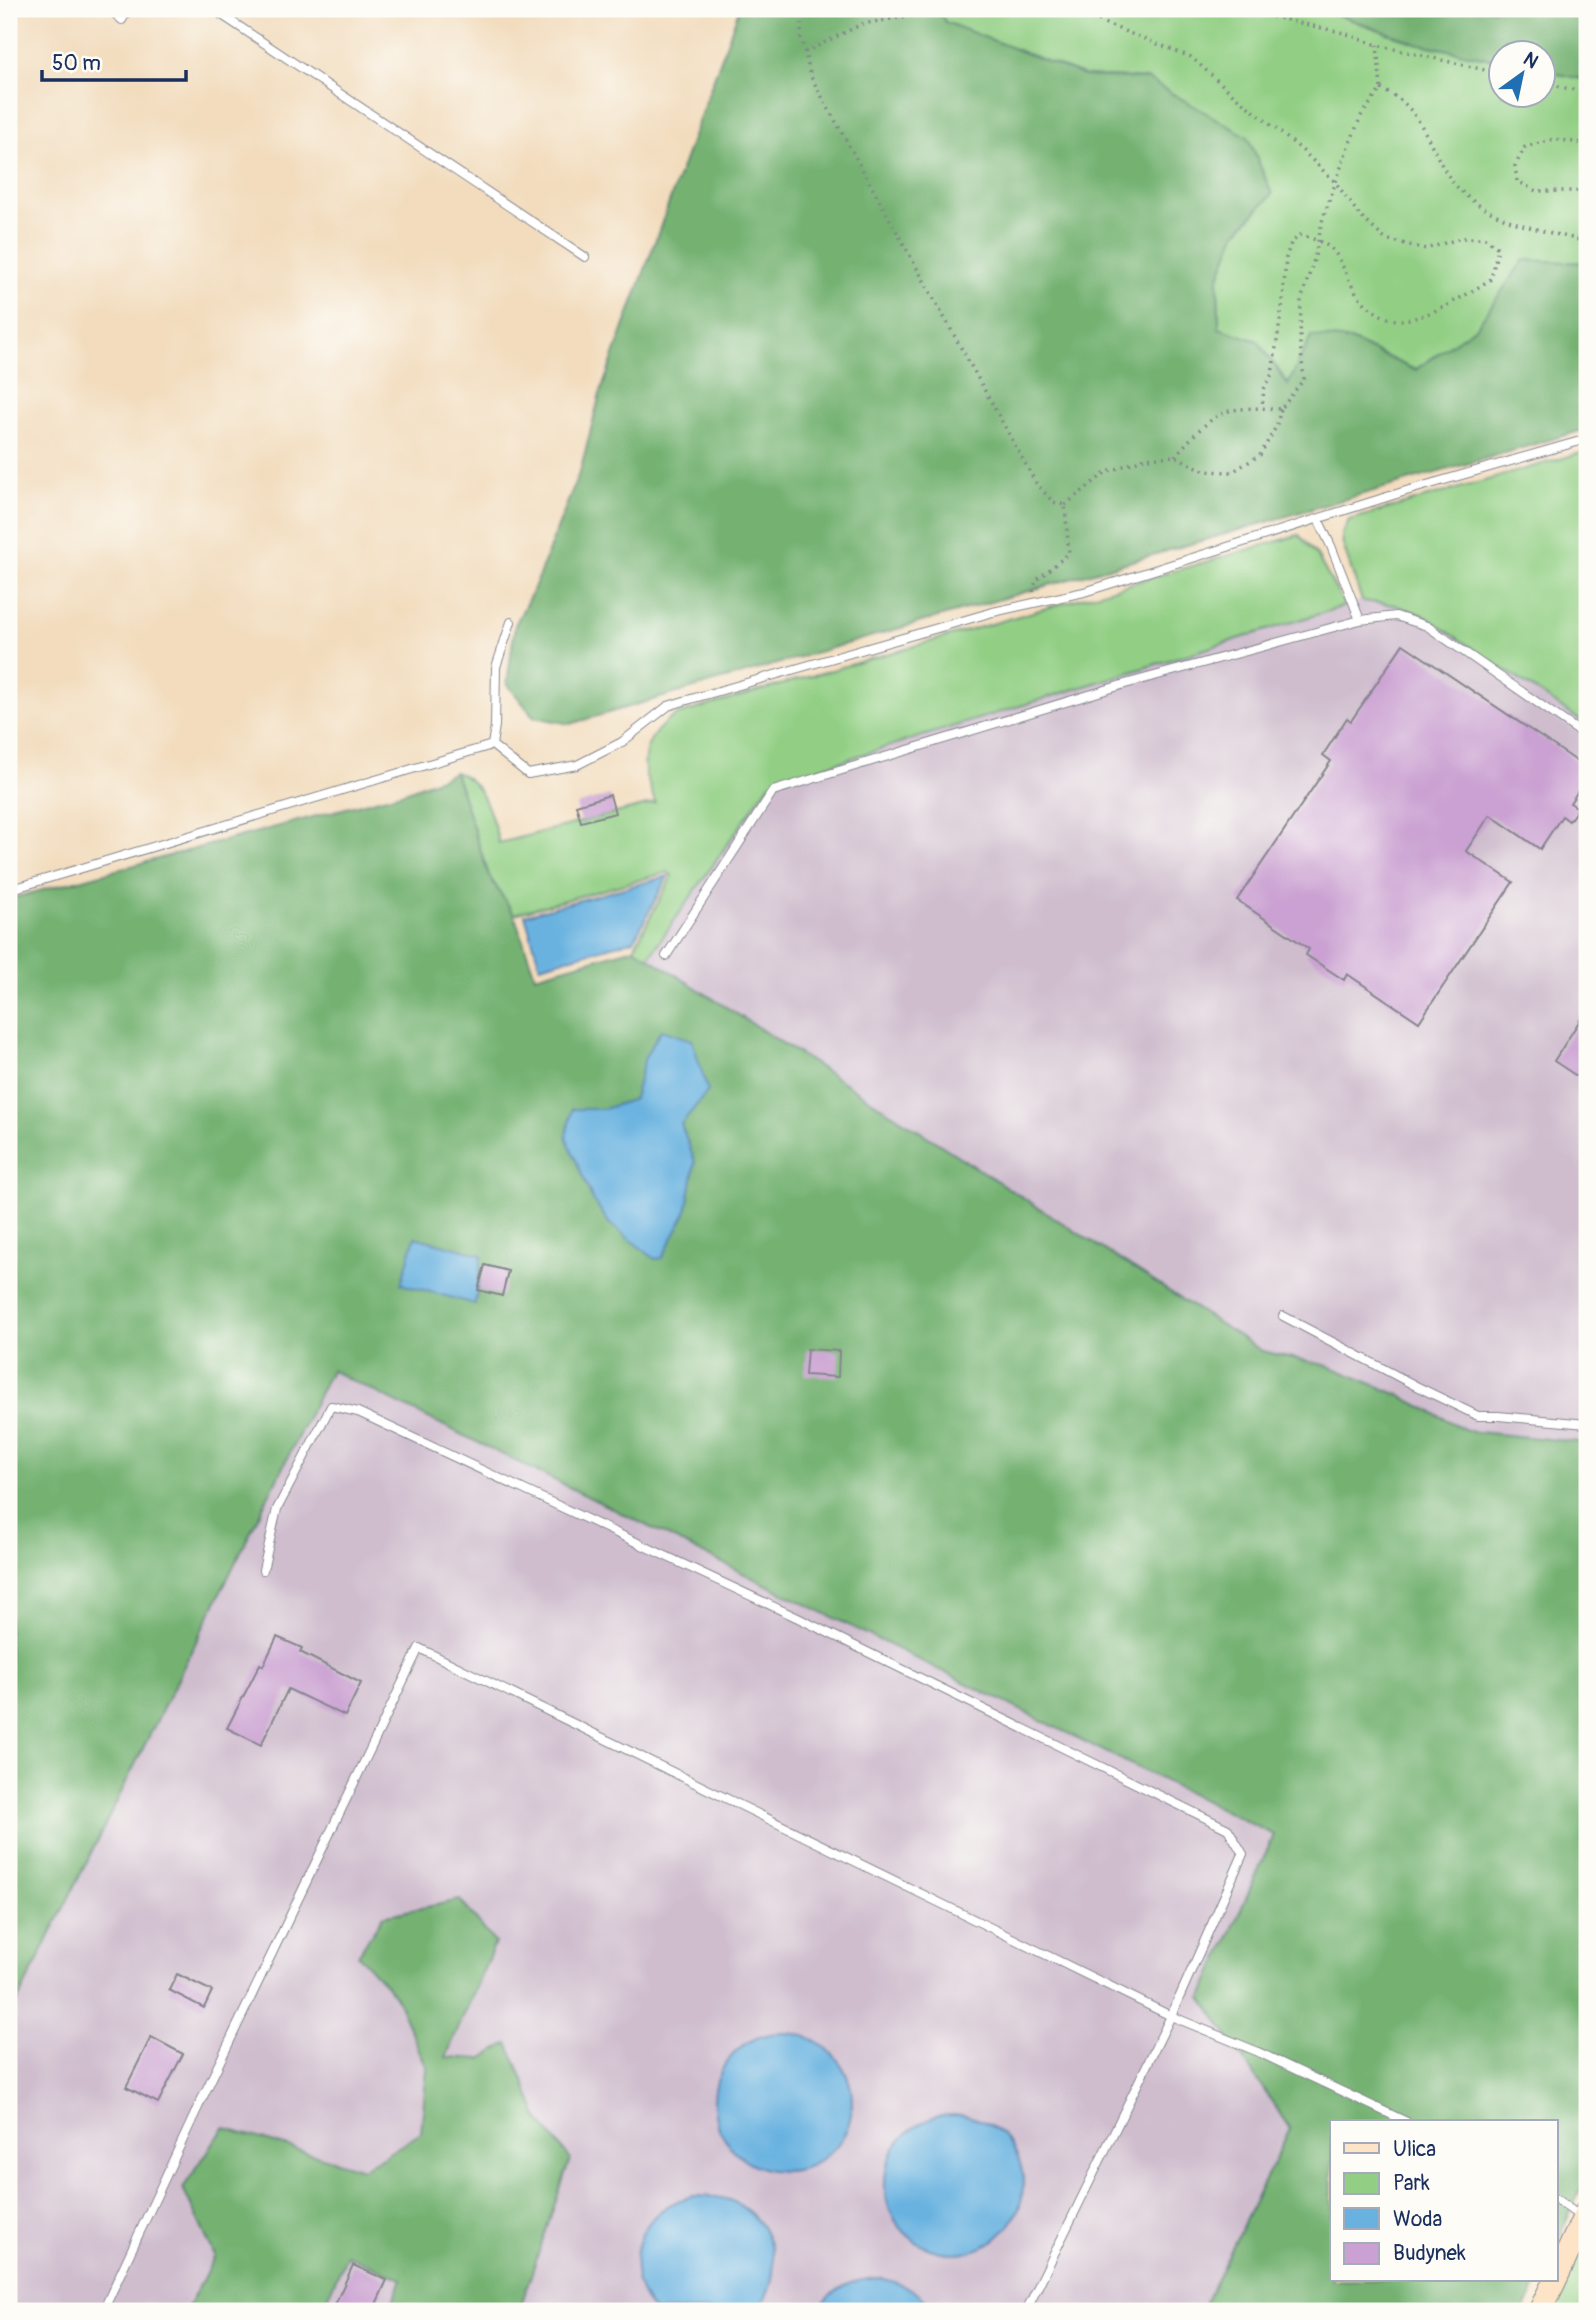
<svg xmlns="http://www.w3.org/2000/svg" width="1596" height="2320" viewBox="0 0 1596 2320" font-family="Pangolin,sans-serif">
<style>
.industrial{fill:#cfbdce}
.green{fill:#92cf84;stroke:#567f71;stroke-width:2}
.forest{fill:#75b272;stroke:#487068;stroke-width:2}
.water{fill:#69b2e0;stroke:#42709f;stroke-width:2}
.building{fill:#caa1d2}
.lines{fill:none;stroke-linecap:round;stroke-linejoin:round}
.lane-casing{stroke:#86868e;stroke-width:10}
.secondary-casing{stroke:#86868e;stroke-width:25}
.path{stroke:#86868e;stroke-width:3.5;stroke-dasharray:2 5;stroke-linecap:butt}
.lane{stroke:#fff;stroke-width:8}
.secondary{stroke:#fee4c6;stroke-width:23}
</style>
<rect width="100%" height="100%" fill="#fdfcf7"/>
<filter id="ink" filterUnits="userSpaceOnUse"><feTurbulence type="fractalNoise" baseFrequency=".0143" numOctaves="2"/><feDisplacementMap in="SourceGraphic" scale="14" xChannelSelector="R" yChannelSelector="G"/><feConvolveMatrix kernelMatrix="1 2 1 2 8 2 1 2 1" color-interpolation-filters="sRGB"/></filter>
<filter id="wash" filterUnits="userSpaceOnUse"><feTurbulence type="fractalNoise" baseFrequency=".00686" numOctaves="4" result="noise"/><feDisplacementMap in="SourceGraphic" scale="28" xChannelSelector="R" yChannelSelector="G"/><feGaussianBlur stdDeviation="1.57" result="paint"/><feColorMatrix in="noise" values="0 0 0 0 0 0 0 0 0 0 0 0 0 0 0 0 0 1.4 0 .05"/><feComposite in="paint" operator="in"/></filter>
<g filter="url(#wash)">
<rect width="100%" height="100%" fill="#f2dcbd"/>
<path class="industrial" d="M1391,591L1587,718V1443L1468,1431L1399,1395L1329,1366L1262,1351L648,958L770,783Z
M331,1369L1275,1835L1202,1997L1290,2128L1201,2311H9V2018Z"/>
<path class="green" d="M938,9H1321L1416,43L1501,61L1502,94H1544V71L1587,80V263L1524,260L1477,327L1415,370L1350,340L1289,385L1258,341L1219,329L1218,279L1236,233L1272,194L1147,79L1085,76L945,22Z
M1587,451V725L1423,615L1395,605L1362,601L1343,545L1342,534L1349,520Z
M1299,535L1316,554L1345,606L770,783L648,958L634,948L672,876L668,872L514,914L489,876L455,772C484,781 492,817 499,843L655,803C653,794 649,785 646,776C640,749 654,729 676,715Z
M1579,2252L1587,2259V2311H1550Z"/>
<path class="forest" d="M739,9H938L945,22L1085,76L1147,79L1248,137L1272,194L1236,233L1218,279L1219,328L1258,341L1288,385L1311,336L1350,340L1415,370L1477,326L1524,260L1587,263V429L570,724L534,717L507,684L515,625L534,588L581,468L600,394Z
M1321,9H1587V80L1544,71V52H1502L1501,61L1416,43Z
M455,772L489,876L514,914L535,976L634,948L1262,1351L1329,1366L1399,1395L1468,1431L1587,1443V2176L1556,2244V2122H1332V2280H1539L1524,2311H1201L1290,2129L1202,1997L1274,1835L331,1370L9,2018V899L405,792Z
M460,1900L495,1943L446,2057L481,2059L508,2043L539,2119L570,2159L519,2311H389L402,2279L347,2255L321,2311H186L215,2256L183,2188L224,2128L363,2169L421,2133L427,2068L395,1995L358,1955L383,1916Z"/>
<path class="water" d="M668,876L634,940L540,966L525,915Z
M661,1030L692,1040L708,1091L681,1124L695,1162L686,1213L662,1258L655,1259L609,1223L592,1198L566,1137L572,1109H604L634,1099L645,1057Z
M415,1237L482,1255L475,1304L401,1284Z
M714 2102a69 69 0 1 1 138 0a69 69 0 1 1-138 0Z
M885 2184a69 69 0 1 1 138 0a69 69 0 1 1-138 0Z
M692,2196C707,2196 723,2196 736,2203C776,2225 786,2277 756,2311H654C628,2284 630,2238 658,2213C668,2204 680,2200 692,2196Z
M881,2278C907,2285 918,2290 935,2311H817C835,2287 851,2279 881,2278Z"/>
<g id="blocks">
<path class="building" d="M1403,644L1587,768V778L1570,803L1578,808L1569,821L1562,816L1540,849L1490,815L1466,851L1513,882L1419,1022L1347,974L1344,980L1306,955L1309,949L1237,900L1331,761L1323,755L1347,718L1351,721Z
M610,795L615,813L581,822L576,805Z
M1587,1009V1083L1554,1061Z
M485,1265L508,1271L502,1296L478,1290Z
M807,1349L839,1351L838,1377L805,1375Z
M277,1637L302,1648L300,1652L361,1683L345,1716L288,1689L261,1745L227,1728L260,1664L263,1666Z
M177,1974L212,1991L204,2008L169,1990Z
M151,2037L183,2054L158,2103L126,2087Z
M353,2265L387,2280L373,2311H332Z"/>
</g>
</g>
<g filter="url(#ink)">
<use href="#blocks" fill-opacity="0" stroke="#86868e" stroke-width="2"/>
<g class="lines">
<defs>
<path id="lane" d="M109,9L122,20L128,9
M213,9L585,257
M1318,519L1331,546L1360,620
M511,622L496,667L495,726L492,745L528,774L577,765L622,742L668,706L684,701L993,612L1084,592L1406,491L1587,439
M9,890L492,745
M666,956L773,791L1125,684L1360,620L1396,616L1427,626L1587,737
M1283,1316L1416,1386L1478,1416H1498L1587,1424
M263,1570L277,1509L331,1406L358,1412L798,1618L1228,1829L1243,1854L1171,2016L1256,2051L1407,2122
M1556,2199L1582,2218
M103,2311L199,2105L419,1648L1171,2016L1026,2311"/>
<path id="secondary" d="M1556,2278L1587,2211
M1540,2311L1555,2280"/>
</defs>
<use href="#lane" class="lane-casing"/>
<use href="#secondary" class="secondary-casing"/>
<path class="path" d="M802,9L801,38L811,77L1036,483L1053,502L1065,505L1069,553L1036,581L1033,592
M1081,9L1084,13L1106,24L1191,57L1235,96L1302,150L1336,183L1360,216L1385,239L1426,249L1461,238H1485L1498,248L1491,279C1468,294 1430,318 1402,320C1383,321 1363,305 1354,289C1335,256 1342,246 1300,235L1291,243L1286,257L1283,301L1272,374L1264,389L1262,407
M1238,9L1344,33L1377,45L1502,74
M805,52L862,24L917,15L932,9
M1544,83L1587,93
M1381,89C1388,93 1398,97 1404,103C1426,124 1434,157 1452,181C1485,222 1539,229 1587,242
M1587,144L1554,139L1525,147L1515,166L1517,181L1536,191H1587
M1175,456C1189,441 1205,420 1226,412C1240,407 1266,408 1281,409L1304,379L1300,343L1301,300L1314,260L1323,218L1347,150L1361,116L1381,89L1377,45
M1065,505L1105,473L1145,458L1175,456L1205,471L1232,472L1260,455L1276,427L1281,409"/>
<use href="#lane" class="lane"/>
<use href="#secondary" class="secondary"/>
</g>
</g>
<rect width="1596" height="2320" fill="none" stroke="#fdfcf7" stroke-width="35"/>
<rect x="1330" y="2120" width="228" height="161" fill="#fdfcf7" stroke="#a3aaba" stroke-width="2"/>
<rect x="1344" y="2143" width="35" height="10" fill="#fee4c6" stroke="#a3aaba" stroke-width="2"/>
<text x="1393" y="2156" font-size="21" fill="#1b2f5e">Ulica</text>
<rect x="1344" y="2173" width="35" height="21" fill="#92cf84" stroke="#a3aaba" stroke-width="2"/>
<text x="1393" y="2190" font-size="21" fill="#1b2f5e">Park</text>
<rect x="1344" y="2208" width="35" height="21" fill="#69b2e0" stroke="#a3aaba" stroke-width="2"/>
<text x="1393" y="2226" font-size="21" fill="#1b2f5e">Woda</text>
<rect x="1344" y="2243" width="35" height="21" fill="#caa1d2" stroke="#a3aaba" stroke-width="2"/>
<text x="1393" y="2260" font-size="21" fill="#1b2f5e">Budynek</text>
<g transform="translate(1522 74) rotate(33)"><circle r="33" fill="#fdfcf7" stroke="#a3aaba" stroke-width="2"/>
<path d="M0-5L12 26L0 18L-12 26Z" fill="#1f6fb2"/>
<text y="-10" font-size="19" font-weight="bold" text-anchor="middle" fill="#1b2f5e">N</text>
</g>
<path d="M42 70v10h144v-10" fill="none" stroke="#1b2f5e" stroke-width="3.5"/>
<text x="52" y="70" font-size="21" fill="#1b2f5e" stroke="#fdfcf7" stroke-width="5" paint-order="stroke">50 m</text>
</svg>
